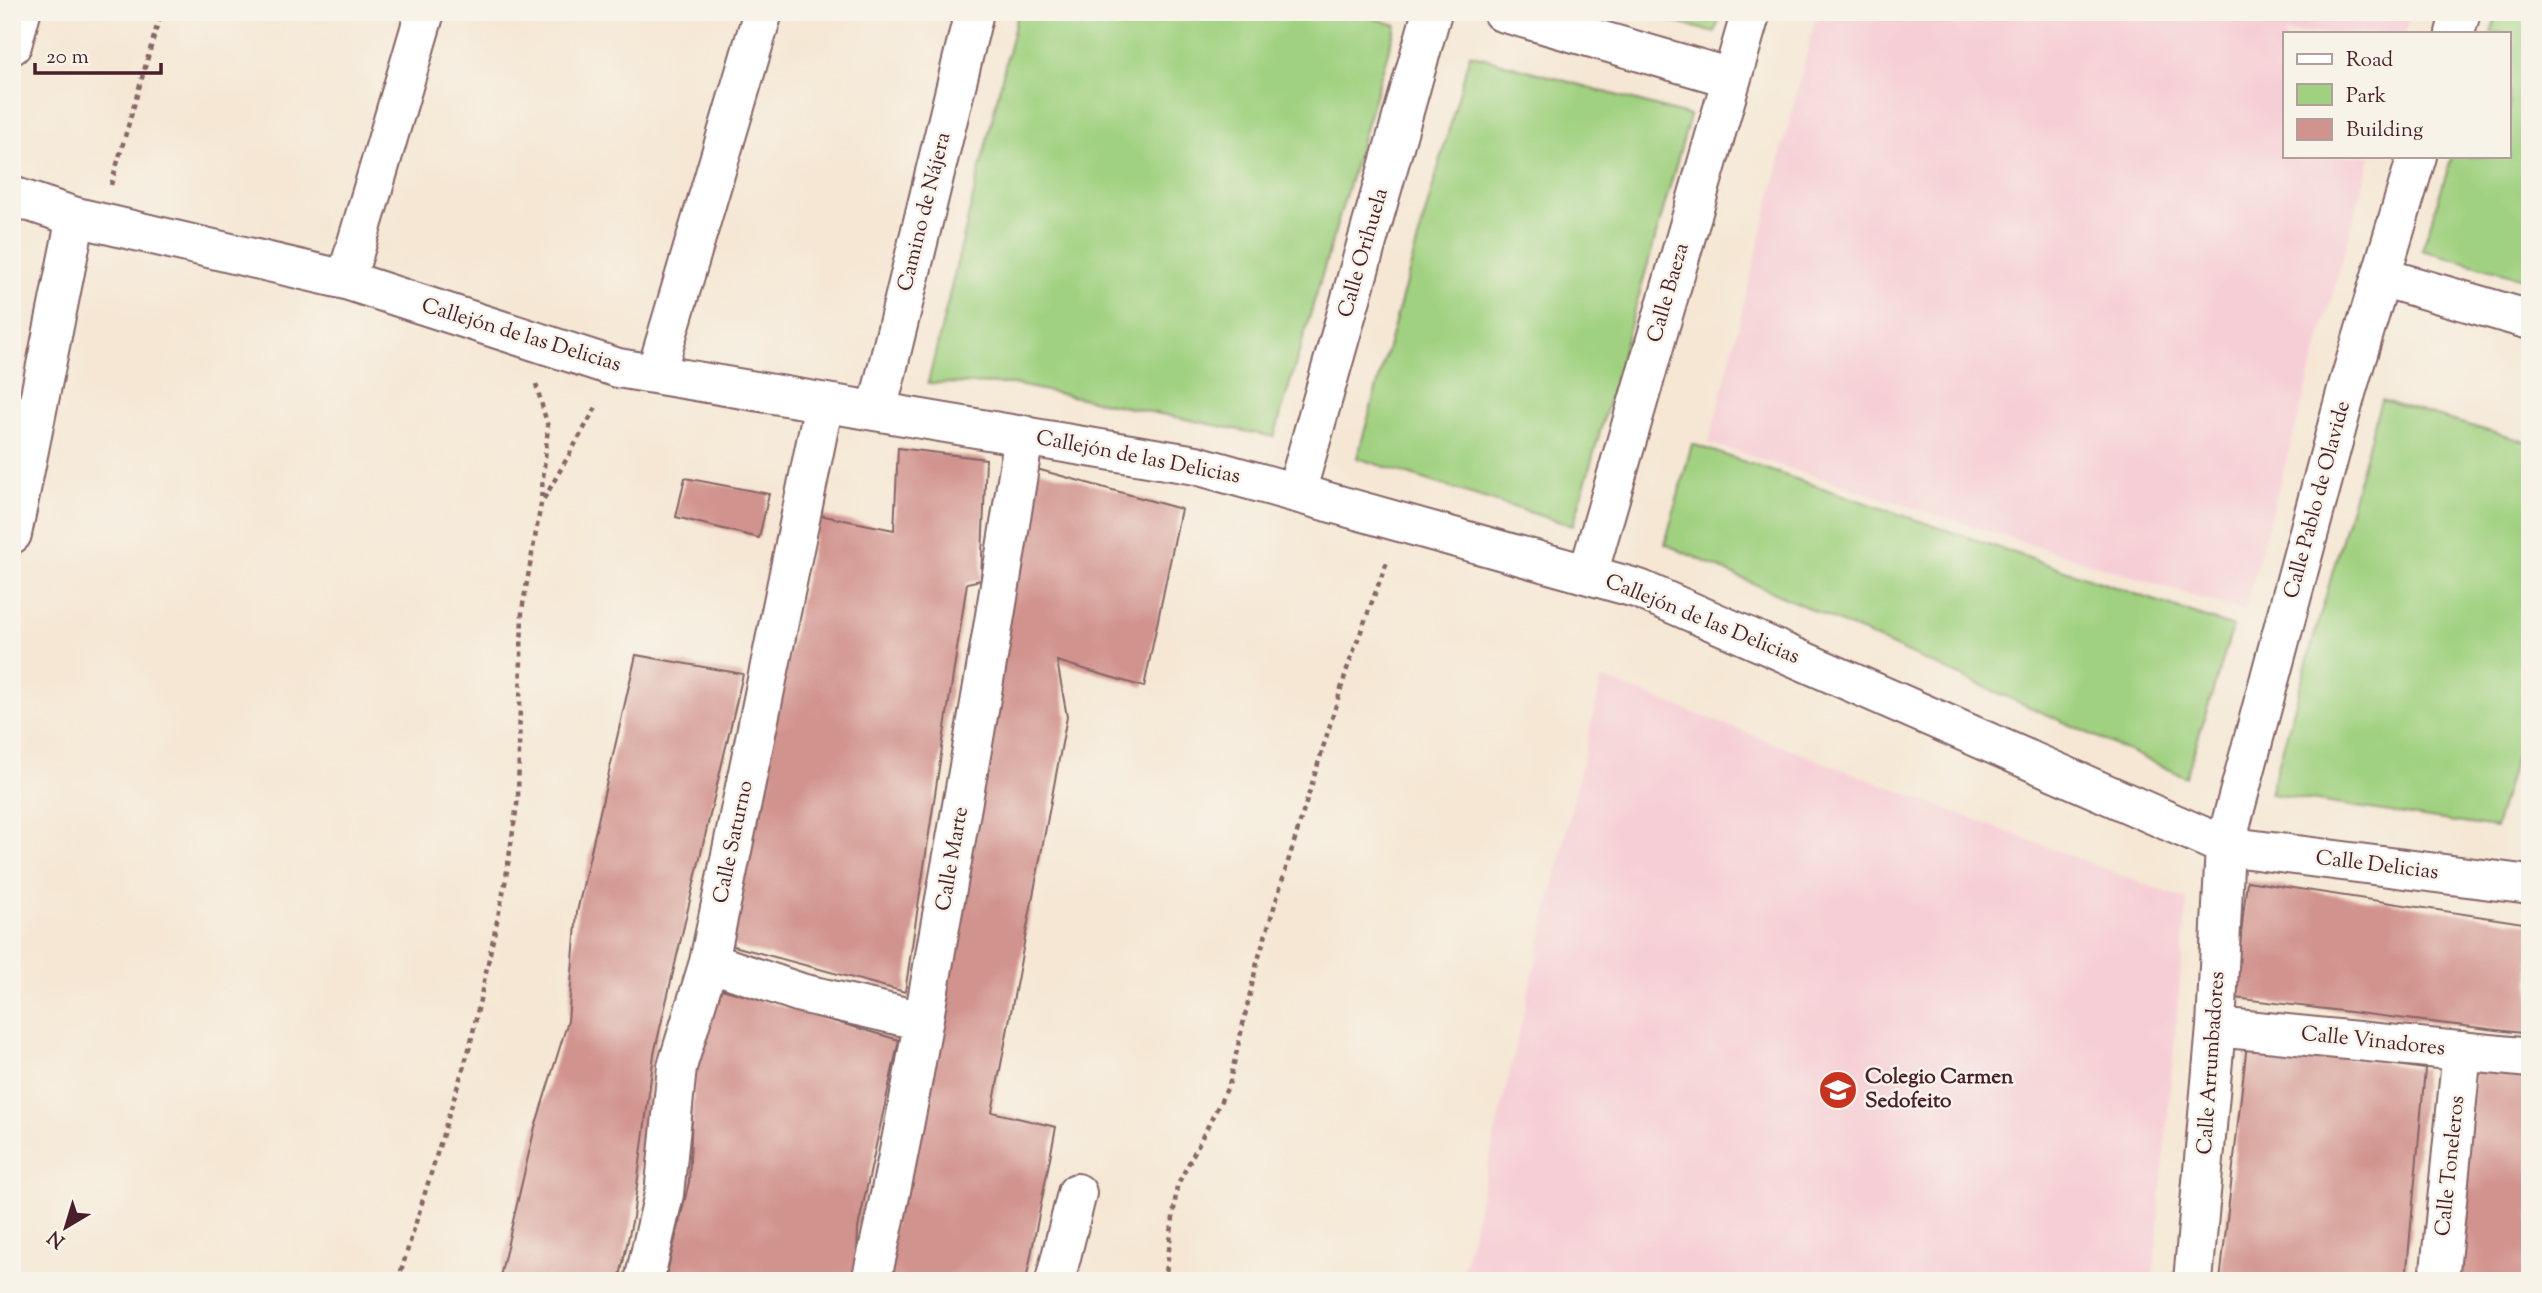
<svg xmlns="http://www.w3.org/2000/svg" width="2542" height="1293" viewBox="0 0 2542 1293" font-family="'Sorts Mill Goudy',serif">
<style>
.built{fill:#f6cfd6}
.green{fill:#a0d180;stroke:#757856;stroke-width:2}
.building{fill:#d1938d}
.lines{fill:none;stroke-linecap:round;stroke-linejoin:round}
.minor-casing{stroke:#866566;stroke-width:42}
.path{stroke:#866566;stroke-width:4.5;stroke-dasharray:5 5;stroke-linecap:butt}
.minor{stroke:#fff;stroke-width:38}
.labels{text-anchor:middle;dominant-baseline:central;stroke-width:5;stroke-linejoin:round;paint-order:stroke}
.street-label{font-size:21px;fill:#4a1f2b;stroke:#f7f3e8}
.poi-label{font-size:21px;font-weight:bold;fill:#4a1f2b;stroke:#f7f3e8;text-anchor:start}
</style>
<rect width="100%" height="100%" fill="#f7f3e8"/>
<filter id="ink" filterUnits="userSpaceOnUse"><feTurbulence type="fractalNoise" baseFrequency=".0143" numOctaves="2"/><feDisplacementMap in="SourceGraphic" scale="14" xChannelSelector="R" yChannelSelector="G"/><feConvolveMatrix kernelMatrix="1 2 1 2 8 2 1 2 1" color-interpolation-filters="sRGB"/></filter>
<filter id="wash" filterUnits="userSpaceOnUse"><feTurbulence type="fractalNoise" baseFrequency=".00686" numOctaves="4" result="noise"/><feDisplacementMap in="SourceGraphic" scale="28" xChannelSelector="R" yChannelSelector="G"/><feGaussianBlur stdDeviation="1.57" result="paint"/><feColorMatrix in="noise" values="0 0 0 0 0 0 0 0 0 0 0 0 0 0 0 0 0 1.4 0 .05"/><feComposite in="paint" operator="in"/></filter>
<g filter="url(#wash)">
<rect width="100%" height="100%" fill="#f5e7d4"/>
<path class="built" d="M1817,12H2411L2405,33H2285V156H2371L2244,612L1709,443Z
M1602,678L2187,900L2153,1281H1461Z"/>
<path class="green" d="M1018,12H1352L1396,25L1274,437L1012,384L928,383Z
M1638,12H1721L1715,33Z
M2497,12H2530V280L2422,250L2452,156H2509V33H2491Z
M1470,54L1690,116L1573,526L1357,458Z
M2381,400L2530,443V707L2495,828L2270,794Z
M1692,444L2233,627L2186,777L1665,544Z"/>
<g id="blocks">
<path class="building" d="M898,448L986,459L981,580L967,583L905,992L726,944L819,515L894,530Z
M1033,468L1181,509L1144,687L1057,661L1067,717L992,1112L1056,1127L1026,1281H883Z
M685,478L769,494L759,538L676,517Z
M636,655L743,674L654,1054L633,1217L619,1281H499L535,1127L568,1021L577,912Z
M2247,881L2530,924V1034L2234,998Z
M711,986L899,1040L858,1228L856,1281H665L689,1182L696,1033Z
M2247,1044L2425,1069L2406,1281H2220Z
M2474,1070L2530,1076V1281H2450Z"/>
</g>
</g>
<g filter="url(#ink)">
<use href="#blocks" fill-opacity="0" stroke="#866566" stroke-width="2"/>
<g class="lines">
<defs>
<path id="minor" d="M1502,12L1731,78
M2455,33L2461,12
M12,45L21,12
M12,196L76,217L346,280L618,368L1196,465L1639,589L2225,846L2530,885
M2381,277L2530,320
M346,280L425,12
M656,373L763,12
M877,411L974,12
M1296,493L1432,12
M12,534L76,217
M1588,574L1751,12
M709,962L801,993L923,1021
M2216,1027L2530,1058
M644,1281L664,1194L677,1067L709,962L824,403
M871,1281C899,1162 920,1042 941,921C971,759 999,598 1024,435
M1055,1281L1077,1193
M2193,1281L2216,1027L2225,846L2346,393L2417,156
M2439,1281L2462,1051"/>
</defs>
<use href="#minor" class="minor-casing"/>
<path class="path" d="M111,185L161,12
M536,384L548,427L541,499
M12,1271L19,1281
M398,1281L470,1046L505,884L518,798L522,610L541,504L598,404
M1165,1281L1177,1186L1229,1085L1257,963L1348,666L1388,559"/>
<use href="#minor" class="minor"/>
</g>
</g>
<defs>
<symbol id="school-disc" viewBox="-11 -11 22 22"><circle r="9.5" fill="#c8321e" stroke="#f7f3e8"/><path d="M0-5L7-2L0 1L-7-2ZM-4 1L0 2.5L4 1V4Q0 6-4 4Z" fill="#fff"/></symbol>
</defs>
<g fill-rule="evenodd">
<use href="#school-disc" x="1816" y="1068" width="44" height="44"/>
</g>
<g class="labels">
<g class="street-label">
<text transform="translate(925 212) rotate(-76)">Camino de Nájera</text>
<text transform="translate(1364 253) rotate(-74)">Calle Orihuela</text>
<text transform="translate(1669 293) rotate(-74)">Calle Baeza</text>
<text transform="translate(521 336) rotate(17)">Callejón de las Delicias</text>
<text transform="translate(1138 458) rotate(11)">Callejón de las Delicias</text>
<text transform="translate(2318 500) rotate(-75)">Calle Pablo de Olavide</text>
<text transform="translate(1702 620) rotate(22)">Callejón de las Delicias</text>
<text transform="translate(734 842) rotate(-78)">Calle Saturno</text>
<text transform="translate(953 859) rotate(-80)">Calle Marte</text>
<text transform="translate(2377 866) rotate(7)">Calle Delicias</text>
<text transform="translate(2373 1042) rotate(6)">Calle Vinadores</text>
<text transform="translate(2212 1063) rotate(-86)">Calle Arrumbadores</text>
<text transform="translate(2451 1166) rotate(-84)">Calle Toneleros</text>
</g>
<g class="poi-label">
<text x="1865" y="1078">Colegio Carmen<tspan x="1865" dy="24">Sedofeito</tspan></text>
</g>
</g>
<rect width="2542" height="1293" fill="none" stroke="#f7f3e8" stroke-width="42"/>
<rect x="2283" y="32" width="228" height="126" fill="#f7f3e8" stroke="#b29e9c" stroke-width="2"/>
<rect x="2297" y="54" width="35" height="10" fill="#ffffff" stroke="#b29e9c" stroke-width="2"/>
<text x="2346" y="66" font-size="21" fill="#4a1f2b">Road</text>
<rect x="2297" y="84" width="35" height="21" fill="#a0d180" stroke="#b29e9c" stroke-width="2"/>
<text x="2346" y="102" font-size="21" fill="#4a1f2b">Park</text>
<rect x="2297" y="119" width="35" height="21" fill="#d1938d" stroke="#b29e9c" stroke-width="2"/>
<text x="2346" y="136" font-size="21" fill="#4a1f2b">Building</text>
<g transform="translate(66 1227) rotate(218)" stroke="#f7f3e8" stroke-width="5" paint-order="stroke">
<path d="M0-5L12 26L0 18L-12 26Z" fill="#4a1f2b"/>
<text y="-10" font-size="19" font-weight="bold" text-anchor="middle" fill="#4a1f2b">N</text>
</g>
<path d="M35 63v10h126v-10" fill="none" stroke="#4a1f2b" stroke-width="3.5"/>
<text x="46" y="63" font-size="21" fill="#4a1f2b" stroke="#f7f3e8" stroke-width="5" paint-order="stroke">20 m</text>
</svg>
